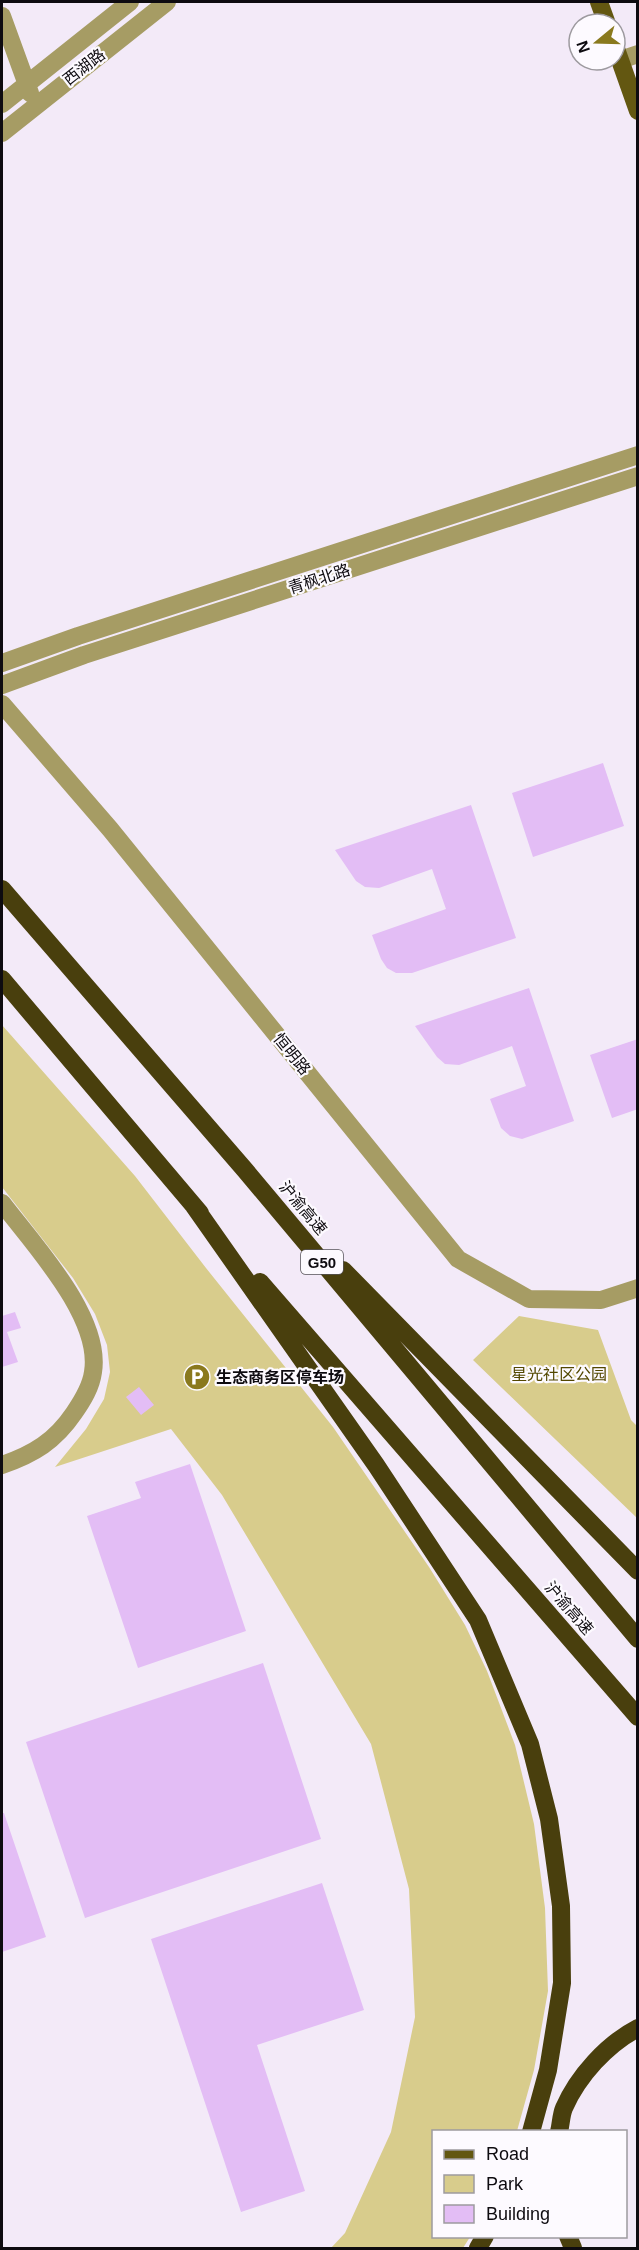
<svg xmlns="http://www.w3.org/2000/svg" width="639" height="2250" viewBox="0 0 639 2250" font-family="Arial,'Noto Sans SC',sans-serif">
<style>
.green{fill:#d8cc8c}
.building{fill:#e3bdf5}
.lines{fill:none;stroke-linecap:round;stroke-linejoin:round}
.minor{stroke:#a69c64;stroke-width:18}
.major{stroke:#635711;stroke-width:18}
.highway{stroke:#493f0d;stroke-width:18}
.labels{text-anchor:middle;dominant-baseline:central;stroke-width:4.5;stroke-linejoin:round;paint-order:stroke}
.shield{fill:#fdfaff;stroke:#565358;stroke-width:1.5}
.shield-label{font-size:15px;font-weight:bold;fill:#0e0b10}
.street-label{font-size:16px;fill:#0e0b10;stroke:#fdfaff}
.park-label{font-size:16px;fill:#534700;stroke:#fdfaff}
.poi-label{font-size:16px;font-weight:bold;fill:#0e0b10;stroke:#fdfaff;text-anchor:start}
</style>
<rect width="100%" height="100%" fill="#f3eaf8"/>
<path class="green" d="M2,1025L135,1176L206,1268L333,1427L429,1567L465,1625L487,1671L515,1745L534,1824L545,1908L548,1991L534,2070L517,2131L434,2132V2236L470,2237L463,2248H331L345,2233L391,2132L415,2017L409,1889L371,1744L222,1495L171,1429L55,1467L86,1429L104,1399L110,1372L107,1345L95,1314L73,1278L2,1187Z
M519,1316L598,1330L631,1420L637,1426V1518L473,1360Z"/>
<path class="building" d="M603,763L624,826L533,857L512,793Z
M471,805L516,938L412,973H396L387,968L381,959L372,935L446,909L432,869L379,888L365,887L356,881L335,850Z
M529,988L574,1121L522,1139L510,1136L501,1128L490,1099L526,1086L512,1046L459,1065L445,1064L437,1057L415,1026Z
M638,1039V1109L612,1118L590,1055Z
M15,1312L21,1328L7,1332L18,1362L2,1367V1316Z
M139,1387L154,1405L141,1415L126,1397Z
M190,1464L246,1631L138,1668L87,1516L141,1498L135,1482Z
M263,1663L321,1839L85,1918L26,1742Z
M2,1813H4L46,1937L2,1952Z
M322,1883L364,2010L257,2045L305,2191L241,2212L151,1939Z"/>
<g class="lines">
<path class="minor" d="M2,16L30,93
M620,60L638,54
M2,104L130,2
M2,133L167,2
M2,663L78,636L638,455
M2,685L84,655L638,476
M2,704L110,829L458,1259L529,1299L601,1300L638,1288
M2,1203C33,1244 102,1317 93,1372C91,1387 83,1400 74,1413C55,1441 34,1454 2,1465"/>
<path class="major" d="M599,2L607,24
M615,46L638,111"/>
<path class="highway" d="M2,889L245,1170L638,1639
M2,979L200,1213
M194,1206L376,1465L478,1620L530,1744L549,1819L561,1906L562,1983L548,2070L531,2132
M343,1270L638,1571
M260,1282L638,1717
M559,2132C561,2124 561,2115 564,2108C578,2076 607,2044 638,2028
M568,2236L573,2248
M478,2248L485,2236"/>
</g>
<defs>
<symbol id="parking-disc" viewBox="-11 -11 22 22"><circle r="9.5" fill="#8a791e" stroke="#fdfaff"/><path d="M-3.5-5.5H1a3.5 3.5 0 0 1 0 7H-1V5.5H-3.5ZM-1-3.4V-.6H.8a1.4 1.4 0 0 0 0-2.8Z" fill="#fff"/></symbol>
</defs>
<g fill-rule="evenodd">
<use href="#parking-disc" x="182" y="1362" width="30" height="30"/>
</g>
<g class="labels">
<rect class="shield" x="301" y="1250" width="42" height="24" rx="4.5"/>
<g class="shield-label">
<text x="322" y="1262">G50</text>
</g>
<g class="street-label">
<text transform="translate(84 67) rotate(-38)">西湖路</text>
<text transform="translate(319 579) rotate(-18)">青枫北路</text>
<text transform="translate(292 1054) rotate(51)">恒明路</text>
<text transform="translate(303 1208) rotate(50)">沪渝高速</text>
<text transform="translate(569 1608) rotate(49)">沪渝高速</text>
</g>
<g class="park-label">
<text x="559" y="1374">星光社区公园</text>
</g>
<g class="poi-label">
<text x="216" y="1377">生态商务区停车场</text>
</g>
</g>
<rect width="639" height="2250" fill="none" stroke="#0e0b10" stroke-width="6"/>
<rect x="432" y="2130" width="195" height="108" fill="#fdfaff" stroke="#9d9a9f" stroke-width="1.5"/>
<rect x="444" y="2150" width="30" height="9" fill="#635711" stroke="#9d9a9f" stroke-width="1.5"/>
<text x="486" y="2160" font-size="18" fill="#0e0b10">Road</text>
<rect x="444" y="2175" width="30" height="18" fill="#d8cc8c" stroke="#9d9a9f" stroke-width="1.5"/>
<text x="486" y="2190" font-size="18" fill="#0e0b10">Park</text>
<rect x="444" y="2205" width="30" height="18" fill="#e3bdf5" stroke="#9d9a9f" stroke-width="1.5"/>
<text x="486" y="2220" font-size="18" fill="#0e0b10">Building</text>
<g transform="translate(597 42) rotate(251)"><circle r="28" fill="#fdfaff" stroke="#9d9a9f" stroke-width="1.5"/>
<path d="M0-4.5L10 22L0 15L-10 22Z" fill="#8a791e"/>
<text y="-9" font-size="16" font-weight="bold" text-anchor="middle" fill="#0e0b10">N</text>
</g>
</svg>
